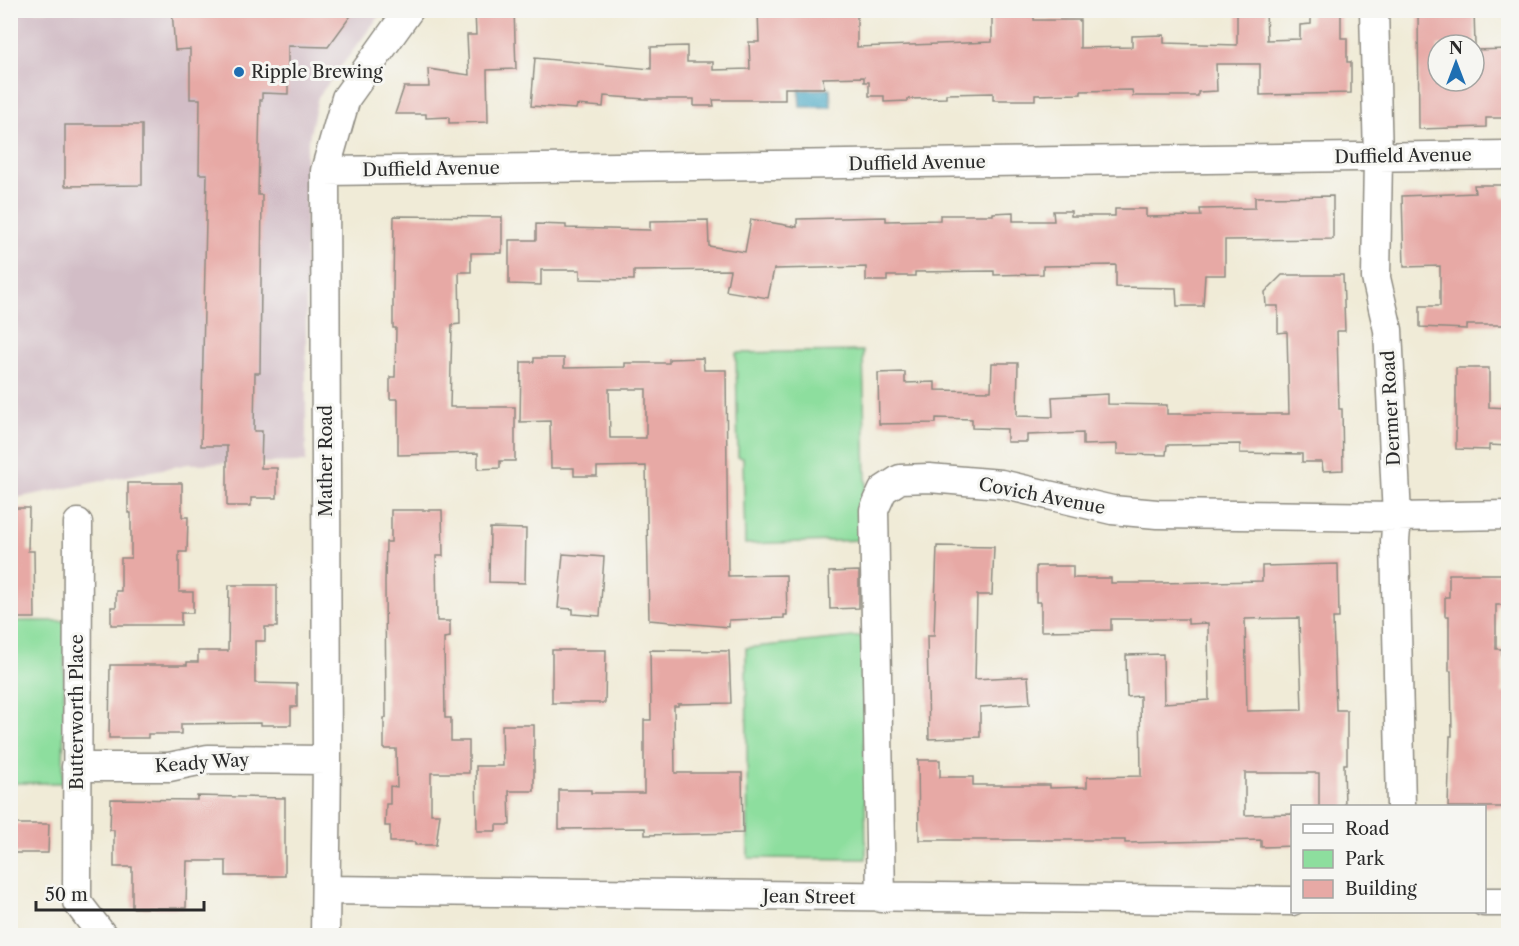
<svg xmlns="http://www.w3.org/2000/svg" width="1519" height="946" viewBox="0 0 1519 946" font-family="'Libre Caslon Text',serif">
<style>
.industrial{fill:#d2bdc6}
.green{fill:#8dde9e;stroke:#5c8464;stroke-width:1.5}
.water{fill:#46a8c5;stroke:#386a78;stroke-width:1.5}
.building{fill:#e7a9a5;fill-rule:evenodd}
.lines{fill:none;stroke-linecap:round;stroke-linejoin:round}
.minor-casing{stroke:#8e8b81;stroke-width:31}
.minor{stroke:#fff;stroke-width:28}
.poi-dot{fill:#1f6fb2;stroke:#f6f6f2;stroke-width:2}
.labels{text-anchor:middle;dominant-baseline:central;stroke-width:6;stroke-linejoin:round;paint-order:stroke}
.poi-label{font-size:18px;fill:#2b2b2b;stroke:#f6f6f2;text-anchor:start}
.street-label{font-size:18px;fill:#2b2b2b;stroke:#f6f6f2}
</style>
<rect width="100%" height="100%" fill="#f6f6f2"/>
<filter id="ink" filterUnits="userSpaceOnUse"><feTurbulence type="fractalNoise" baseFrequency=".0167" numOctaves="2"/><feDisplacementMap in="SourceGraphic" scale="12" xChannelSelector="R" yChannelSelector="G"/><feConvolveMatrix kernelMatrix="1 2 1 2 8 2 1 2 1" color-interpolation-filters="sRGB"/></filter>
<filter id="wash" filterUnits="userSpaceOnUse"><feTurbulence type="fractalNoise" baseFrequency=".008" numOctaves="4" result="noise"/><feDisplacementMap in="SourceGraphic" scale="24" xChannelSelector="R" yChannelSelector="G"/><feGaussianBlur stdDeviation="1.35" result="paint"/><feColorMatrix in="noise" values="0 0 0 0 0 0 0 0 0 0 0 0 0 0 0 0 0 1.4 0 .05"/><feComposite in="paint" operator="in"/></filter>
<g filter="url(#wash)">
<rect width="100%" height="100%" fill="#f0ebd7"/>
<path class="industrial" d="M11,11H383L318,97L306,152V462L188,464L11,499Z"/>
<path class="green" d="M863,351L866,486L861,499V540L745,544L743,458L738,457L736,353Z
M11,621H65L63,783H11Z
M863,636L866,859L748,858L746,648Z"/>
<path class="water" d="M830,89L831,107H800L799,90Z"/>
<g id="blocks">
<path class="building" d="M172,10H355L328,47L288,46V94L262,93V100H260L258,195H262L260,373H255L254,431H262L261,468H277V498H251V506H227V446H201L207,174H199L200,99H190V49L175,50Z
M514,10L516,69L487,70L488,122L449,123V117L426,118V114H395L404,87H429L428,69L469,75L467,35H476L475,11Z
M758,10H857V47L992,42V12L1034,11V20H1080V48L1132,47V36L1164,35V43L1237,45V10H1266L1267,40L1300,39V25L1311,24V10H1341V38H1347V62H1351V93L1260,95V64H1216L1217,91L1198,92V96H1133L1132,90L1081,91V94L1035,95V100H993V93L946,94V98L908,99V101L884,102V96H869V82H864V77L823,78L824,88H785V100H713L714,106H694V99H645L604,96L603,107L577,105L576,109L531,106L535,58L651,69V47L687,46V62H713V70L750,69L749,42H759Z
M1418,10H1474L1475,45H1438V81H1474V50L1509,49V118H1486V127L1419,129Z
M65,125H142V185L65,186Z
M1474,185H1502V198H1509V325H1467V329L1420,327V306H1440V266L1404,267L1402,196L1475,193Z
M1333,196V239L1225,240V275H1205L1203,306H1177L1176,288L1116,287V265L1043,266V274L994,275V271L915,272V276H887V281H866V267L774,269L768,298L726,291L730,270L634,271V280L580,279V270H541V285L509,284V240H536V224L566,225V228L650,230V221L708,220L709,246L745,252L751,219L797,227V219L886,217V221L940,220V215H993V213L1013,212V221H1054L1053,211H1071V216H1115V209H1146V217L1201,216L1200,209L1255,208V197Z
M394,216L502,217V253H471V272H459L460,324L452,325L450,407H515V461H500V468L478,469V453L398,455V399H390V377H395L396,328H393V289Z
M1282,275H1343L1345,331H1337L1339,409H1342L1343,470L1323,471L1322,462H1302V454L1240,453V444L1167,445L1166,455L1117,454V444L1083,445V433L1027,435V442H1007V429L972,428V419L936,418V423L879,424L878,373L905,372V383L935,382V390L991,391L992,363H1018L1017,416L1053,417L1052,397L1108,394V404L1167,405V414H1289L1287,332L1278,333V306H1266L1265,292Z
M534,358H564V368L625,367V363H669V359L703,358L704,370H726L728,576L786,575L787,615H784V618L729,620V627L649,620L646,466L597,467V476H574V468H551L550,421L520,422L521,362H534ZM609,389H646V438H610Z
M1456,368H1489V407L1509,408V446L1489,445V450L1456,449Z
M128,483H182V517H188L187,552H179V592H193V613H181V625H111V607H116V591H121V558H131V513H128Z
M10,508H29L28,551H34L35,618H10Z
M391,510H442L443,556H436L437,621H450V637L444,638L445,718H451V741H469V773H431V814H440L436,845H415V842H390V826H385L386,804H390V786L397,787L396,749H384V718H386L385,582L386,542H391Z
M490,528L526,529L525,583L489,582Z
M937,546L994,547L992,595H977L975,679L1028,676L1030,704L980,707V737L929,739L927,636H934Z
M563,554L604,557L600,616L573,614V609L558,608Z
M1338,564L1339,618H1333L1336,710H1347V764H1344L1345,807H1319V773H1245V815L1293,814V846L1261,847V840L1125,843V840H919L918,760H940V777H973V785H1050V788L1087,787V777L1141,776L1140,696L1127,697L1126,655L1163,654L1164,703L1209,700L1208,623L1188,624V619H1111V630L1041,631V602H1036V566H1073V578H1111V583H1160L1262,581V566ZM1299,618L1302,710L1247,711L1245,619Z
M859,571V608L830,609L829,572Z
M1449,574H1509V605H1496V649H1502V693H1509V807H1448L1450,736H1452L1451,671H1449V616H1445V597H1449Z
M229,585H277V627H265V641H255V683L297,684V707H291V725H261V723L181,724V734H148V738H109L110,665H187V662H198V651H228Z
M552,650H606L605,703H552Z
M650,650L729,651L731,703L678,704V706H674L675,773H742L743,833L645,835V828L559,829V790H591V793H644V720H651Z
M502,725H534V791H509L510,825H496V831H477L476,766H503Z
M197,796L285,798V876H226V861H187L186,908H132V867H114V830H110L111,799L197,800Z
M10,824H49L48,853H10Z"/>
</g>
</g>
<g filter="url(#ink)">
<use href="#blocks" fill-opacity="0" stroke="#8e8b81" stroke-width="1.5"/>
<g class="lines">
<defs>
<path id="minor" d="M1374,10L1378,157L1376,278L1388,330L1397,517L1395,541L1401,806
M325,171L1508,155
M78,523L77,902L103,936
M76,767H169L208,759L327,760
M326,890L1292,901
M881,898L874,510L883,490L900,479L929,478L1001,484L1112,510L1157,514L1397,517L1508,515
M1484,902H1508
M325,936L327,760L325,171L346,98L409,10"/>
</defs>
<use href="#minor" class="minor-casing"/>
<use href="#minor" class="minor"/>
</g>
</g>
<circle class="poi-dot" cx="239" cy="72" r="6"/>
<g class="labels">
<g class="poi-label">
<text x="251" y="72">Ripple Brewing</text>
</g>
<g class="street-label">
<text transform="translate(1403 156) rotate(-1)">Duffield Avenue</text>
<text transform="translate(917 163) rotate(-1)">Duffield Avenue</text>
<text transform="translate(431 169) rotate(-1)">Duffield Avenue</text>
<text transform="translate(1391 408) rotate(-93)">Dermer Road</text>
<text transform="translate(326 461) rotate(-90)">Mather Road</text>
<text transform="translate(1042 496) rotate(11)">Covich Avenue</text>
<text transform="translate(77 712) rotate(-90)">Butterworth Place</text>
<text transform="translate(202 763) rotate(-4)">Keady Way</text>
<text transform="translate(809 897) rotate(1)">Jean Street</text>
</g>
</g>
<rect width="1519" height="946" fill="none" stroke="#f6f6f2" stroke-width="36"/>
<rect x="1291" y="805" width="195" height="108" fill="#f6f6f2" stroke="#a5a5a2" stroke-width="1.5"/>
<rect x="1303" y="824" width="30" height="9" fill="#ffffff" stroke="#a5a5a2" stroke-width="1.5"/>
<text x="1345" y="835" font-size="18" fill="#2b2b2b">Road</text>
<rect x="1303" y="850" width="30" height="18" fill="#8dde9e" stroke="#a5a5a2" stroke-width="1.5"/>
<text x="1345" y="865" font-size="18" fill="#2b2b2b">Park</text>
<rect x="1303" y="880" width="30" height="18" fill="#e7a9a5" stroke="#a5a5a2" stroke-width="1.5"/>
<text x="1345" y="895" font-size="18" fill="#2b2b2b">Building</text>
<g transform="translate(1456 63)"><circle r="28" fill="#f6f6f2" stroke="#a5a5a2" stroke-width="1.5"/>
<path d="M0-4.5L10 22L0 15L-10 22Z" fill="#1f6fb2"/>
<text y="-9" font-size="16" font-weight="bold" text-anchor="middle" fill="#2b2b2b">N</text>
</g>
<path d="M36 901v9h168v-9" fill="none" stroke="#2b2b2b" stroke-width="3"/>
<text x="45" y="901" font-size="18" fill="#2b2b2b" stroke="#f6f6f2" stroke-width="4.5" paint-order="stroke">50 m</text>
</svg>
